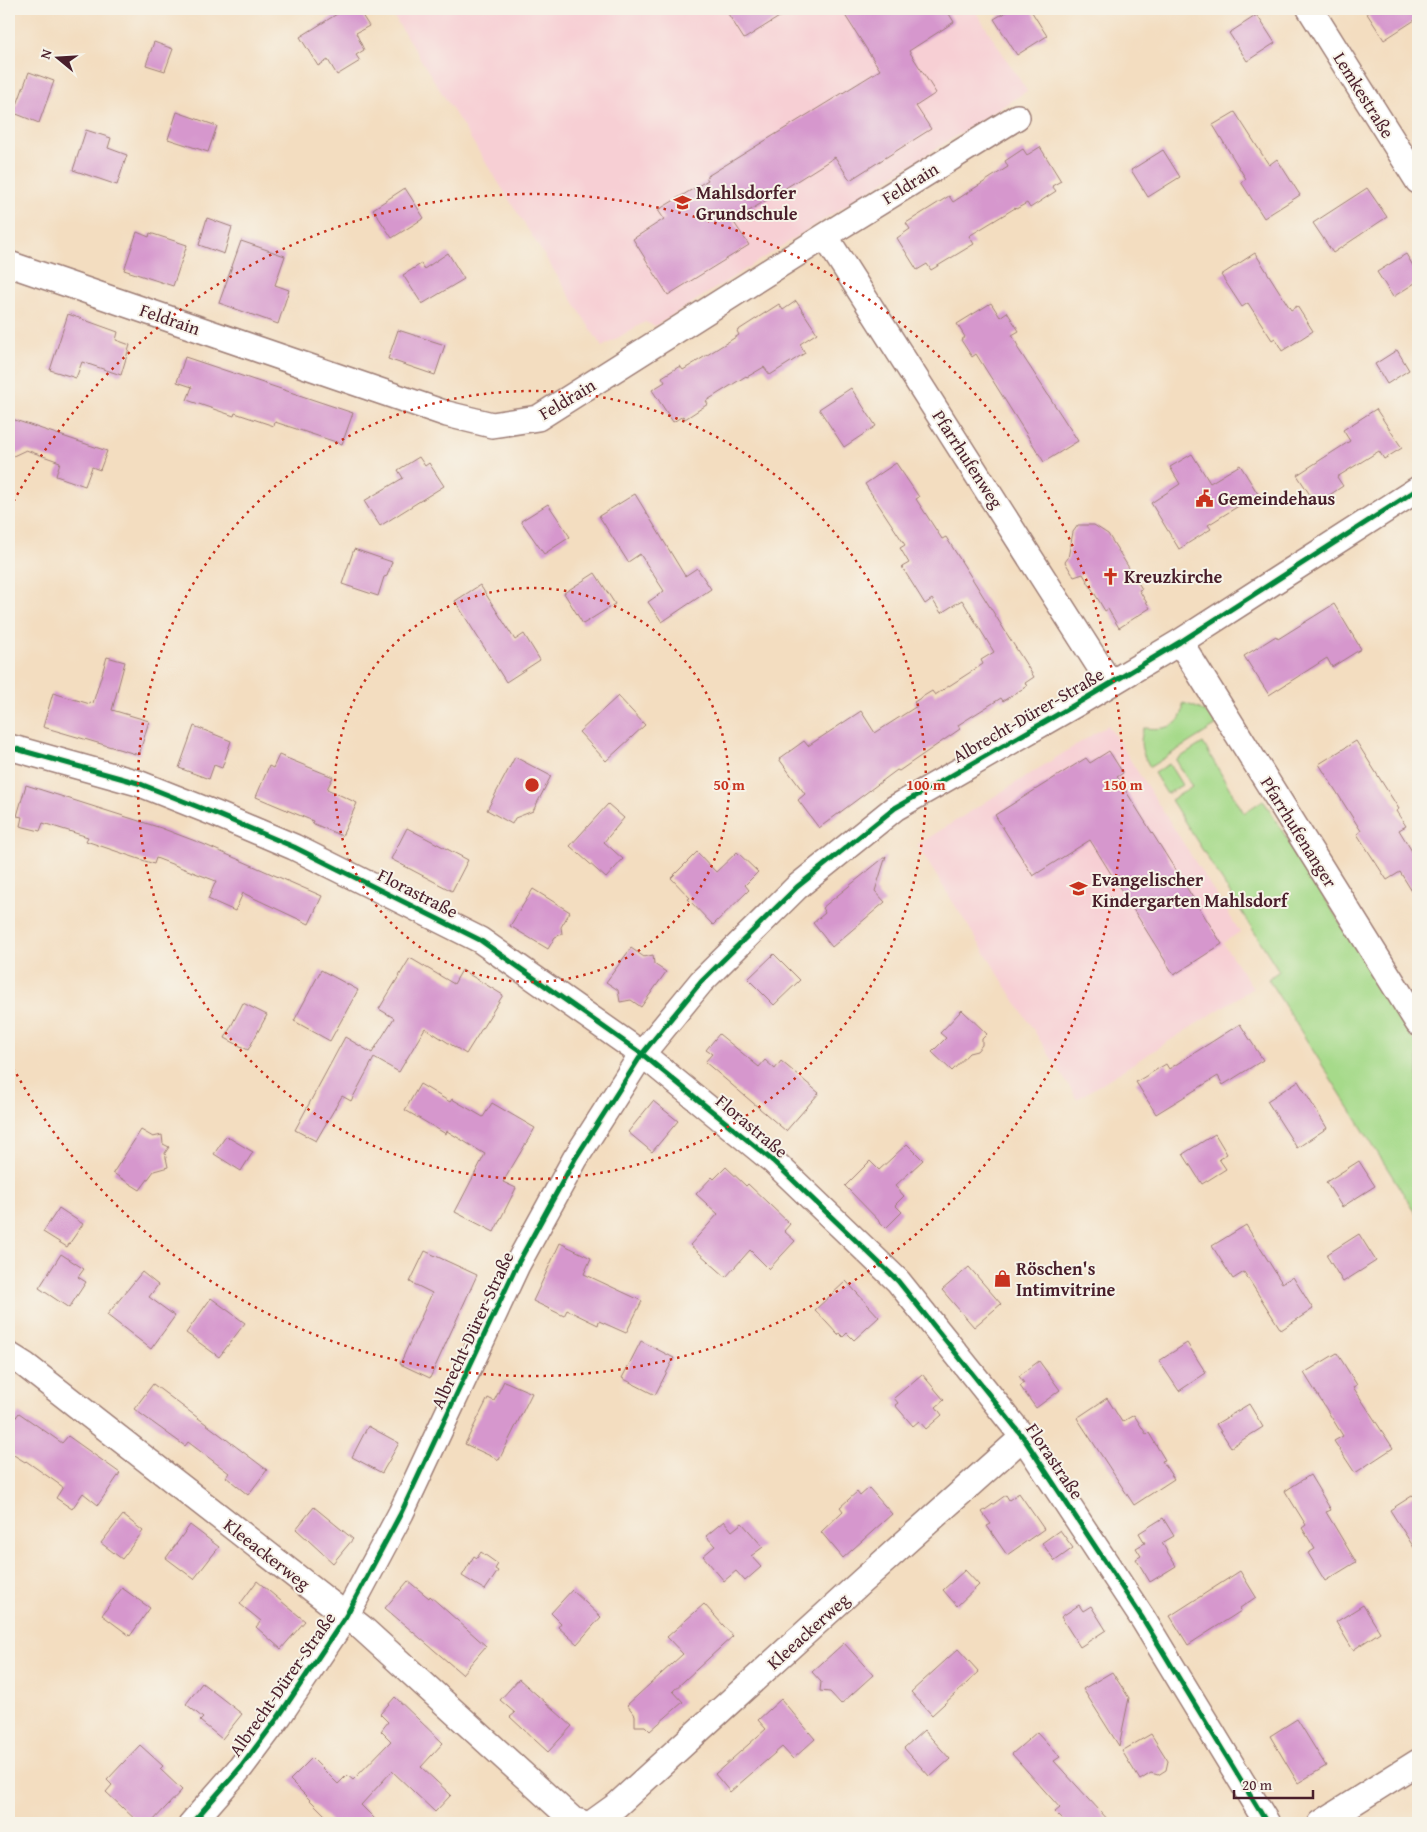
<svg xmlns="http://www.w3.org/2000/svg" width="1427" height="1832" viewBox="0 0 1427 1832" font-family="'Gentium Book Plus',serif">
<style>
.built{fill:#f7cfd4}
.green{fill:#a6da8a;stroke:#787c5a}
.building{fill:#d697cd}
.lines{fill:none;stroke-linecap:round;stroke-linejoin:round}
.street-casing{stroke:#9e7e76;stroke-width:28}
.street{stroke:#fff;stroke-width:25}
.cycleway-casing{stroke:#f7f3e8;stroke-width:8}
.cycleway{stroke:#00873e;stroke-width:5}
.ring{fill:none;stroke:#c8321e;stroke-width:2.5;stroke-dasharray:2.5 5}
.labels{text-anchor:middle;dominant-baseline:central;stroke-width:4;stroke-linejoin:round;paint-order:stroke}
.street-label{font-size:18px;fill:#4a1f2b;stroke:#f7f3e8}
.poi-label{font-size:18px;font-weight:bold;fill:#4a1f2b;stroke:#f7f3e8;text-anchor:start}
.centre{fill:#c8321e;stroke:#f7f3e8;stroke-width:2.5}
.ring-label{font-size:15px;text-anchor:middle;font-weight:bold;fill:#c8321e;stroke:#f7f3e8;stroke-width:4;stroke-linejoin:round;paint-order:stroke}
</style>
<rect width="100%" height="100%" fill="#f7f3e8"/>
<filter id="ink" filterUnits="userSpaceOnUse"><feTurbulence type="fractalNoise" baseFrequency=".02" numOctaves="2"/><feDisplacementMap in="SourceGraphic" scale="10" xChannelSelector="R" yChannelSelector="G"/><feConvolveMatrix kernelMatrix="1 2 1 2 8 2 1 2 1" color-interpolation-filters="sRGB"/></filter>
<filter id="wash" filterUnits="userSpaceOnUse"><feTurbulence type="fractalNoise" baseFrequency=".0096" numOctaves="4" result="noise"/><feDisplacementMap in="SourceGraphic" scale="20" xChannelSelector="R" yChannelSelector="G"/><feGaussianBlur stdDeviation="1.12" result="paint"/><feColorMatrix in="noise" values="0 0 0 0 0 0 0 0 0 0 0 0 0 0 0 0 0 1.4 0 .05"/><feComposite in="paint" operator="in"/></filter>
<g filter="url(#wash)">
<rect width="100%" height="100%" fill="#f3ddc0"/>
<path class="built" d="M389,9H974L1027,91L662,322L654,326L645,322L602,347Z
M1108,725L1240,932L1223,943L1253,988L1077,1099L917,845Z"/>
<path class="green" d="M1183,703C1197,707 1210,712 1217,725L1150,767C1142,753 1138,744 1144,728C1157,729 1175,730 1181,716C1183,712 1183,707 1183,703Z
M1203,743L1244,813L1263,800L1418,1047V1217L1268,979L1279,971L1171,800L1192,787L1176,760Z
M1169,764L1182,785L1167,794L1154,773Z"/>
<g id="blocks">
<path class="building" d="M345,9H358L369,26L356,33L364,50L356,55L360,61L337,75L328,60L318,66L300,37Z
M725,9H792L744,39Z
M841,9H946L954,22L909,51L936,93L916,106L931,129L850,180L835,157L733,221L749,245L668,295L633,239L664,219L658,210L708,180L706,177L880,70Z
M1011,9H1030L1047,36L1017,55L994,19Z
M1364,9H1418V18L1384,40Z
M1257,15L1275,43L1247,61L1229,33Z
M154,42L173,49L165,71L146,65Z
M29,72L54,81L39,123L14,113Z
M177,112L217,126L208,152L168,139Z
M1235,112L1269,165L1277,159L1300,195L1264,218L1241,182L1246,179L1213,125Z
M86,130L111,138L108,148L127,155L117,185L73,170Z
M1040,147L1061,181L1052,186L1056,191L1030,208L1027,203L1016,209L1015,208L969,236L974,244L931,270L927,264L917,270L897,238L910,229L906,223L949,196L953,202L995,175L1008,167L1005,161L1023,149L1027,155Z
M1163,150L1180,177L1148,197L1131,170Z
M405,188L424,218L392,238L373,209Z
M1367,188L1387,217L1333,253L1313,223Z
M207,218L232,227L224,254L199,245Z
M137,232L149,237L150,233L187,245L173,286L124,270Z
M241,241L285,256L275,285L289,290L278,324L219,303Z
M448,253L464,279L422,304L403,275L421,264L424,269Z
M1255,253L1291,310L1297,306L1313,331L1282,351L1275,338L1272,340L1248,303L1242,307L1221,275Z
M1406,254L1418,274V281L1393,297L1377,272Z
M796,301L817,333L800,344L805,353L770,375L764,367L747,377L746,376L706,401L708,404L685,419L683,416L673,422L652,390L665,382L662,377L680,366L683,370L712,352L739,335L737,331L779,304L783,310Z
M991,303L1000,317L1007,312L1019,331L1012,335L1018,346L1017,347L1078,441L1044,462L976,354L972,357L961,340L965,337L957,324Z
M68,314L118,332L116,340L130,345L121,375L82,362L76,378L50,370Z
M398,330L445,345L435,375L388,359Z
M1397,350L1409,370L1387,384L1375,364Z
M185,357L353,413L342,444L275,422L274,426L235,413L234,416L187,400L192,387L177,382Z
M851,388L876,426L844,447L819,409Z
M1376,409L1402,448L1384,459L1379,451L1337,477L1343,486L1316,504L1297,475L1350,441L1343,430Z
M9,418L107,451L100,470L92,467L85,486L56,476L60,462L26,450L9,458Z
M1192,454L1210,483L1240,465L1258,494L1208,525L1211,529L1179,549L1151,503L1180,484L1170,467Z
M419,457L425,466L429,463L444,486L380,526L364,501L403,478L398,470Z
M896,463L919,497L916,499L942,539L946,537L1034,677L1025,683L1027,686L1003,701L1001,698L958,725L960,729L899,771L897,770L819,828L798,800L805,794L779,759L804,741L808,746L861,711L875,733L917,706L914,702L932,691L935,695L983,664L981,660L994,652L962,600L941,613L932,599L925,604L902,567L909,563L900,548L905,545L865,484Z
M635,494L685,576L697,568L711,589L662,622L648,602L664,591L640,554L628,562L599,516Z
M548,504L570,537L544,554L521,521Z
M1078,525H1094L1108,534L1142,589L1139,590L1150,608L1119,628L1108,609L1105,611L1083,574L1074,577L1065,562L1068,558L1073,532Z
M354,549L392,562L387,576L384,577L378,596L342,584Z
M595,573L615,604L583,624L564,593Z
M480,585L515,640L524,634L540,660L506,682L455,601Z
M1334,604L1361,649L1332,667L1327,658L1269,695L1244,656L1276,636L1278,639Z
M107,657L125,662L112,710L149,721L139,755L43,727L53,693L90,704V702L93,703Z
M618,696L645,725L606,761L579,732Z
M194,726L231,741L222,768L214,765L209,779L179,768Z
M1356,741L1399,809L1396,811L1406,826L1399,830L1418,861V901L1400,872L1387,880L1357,834L1361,831L1319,764Z
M1109,751L1123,773L1117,777L1222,944L1174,975L1090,840L1033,876L995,815L1086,758L1090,763Z
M279,755L333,777L327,789L357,803L342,836L312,823L313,821L256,797L269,766L273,768Z
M515,757L551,776L533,811L515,818L512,824L487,810Z
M26,785L161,828L203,844L322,896L309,924L243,893L235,911L208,899L216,881L156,858L154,864L86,841L88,837L43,823L40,831L20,826L22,817L17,816Z
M608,804L624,818L604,842L623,859L606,878L570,846Z
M407,828L468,860L452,891L391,859Z
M697,852L716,872L737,852L758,872L745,885L749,890L713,925L688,899L690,898L671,878Z
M886,856L875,891L885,902L832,947L813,923L825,913L822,908Z
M533,889L570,912L561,927L562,934L555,937L548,949L510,926Z
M631,948L644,957L653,955L654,964L666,972L641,1007L631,1000L620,1002L618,990L606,982Z
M774,954L800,980L774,1005L748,979Z
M410,958L454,984L462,970L503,995L466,1054L425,1028L399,1072L374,1058L351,1101L342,1096L316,1141L295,1130L345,1037L372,1053L394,1018L379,1009Z
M321,970L358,990L330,1041L294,1021Z
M243,1003L267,1015L248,1050L225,1038Z
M962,1010L987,1034L982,1039V1045L977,1051L969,1053L952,1071L932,1052L946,1038L940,1033Z
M1240,1024L1263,1060L1223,1085L1218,1076L1156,1114L1136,1082L1166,1064L1169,1069Z
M719,1034L759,1067L765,1060L775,1069L781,1061L819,1093L786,1131L705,1062L712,1054L706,1050Z
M1298,1081L1327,1128L1297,1148L1267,1101Z
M420,1084L450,1102L452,1099L483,1117L492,1103L535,1128L503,1182L516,1188L494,1232L455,1212L485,1154L447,1131L446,1134L405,1110Z
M653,1101L678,1121L652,1152L628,1132Z
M141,1130L153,1137L162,1135L163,1144L169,1147L165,1153L168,1167L154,1171L140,1190L113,1173Z
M1215,1134L1227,1154L1219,1159L1226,1169L1202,1184L1183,1154Z
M226,1136L253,1152L241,1171L214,1154Z
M907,1144L923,1160L895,1186L904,1196L895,1205L902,1212L886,1228L845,1186L870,1161L879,1170Z
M1359,1161L1375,1186L1342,1207L1326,1182Z
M726,1167L746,1186L748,1184L790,1224L784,1231L795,1241L769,1269L750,1250L726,1277L690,1245L718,1214L696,1194L712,1177L714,1179Z
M59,1208L83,1224L67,1247L43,1232Z
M1246,1225L1282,1283L1293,1277L1313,1309L1281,1330L1244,1272L1233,1279L1212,1246Z
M1359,1234L1376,1261L1343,1282L1326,1255Z
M560,1243L591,1258L584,1274L642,1301L626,1333L599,1321L598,1325L567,1310L564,1316L533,1301Z
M425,1251L477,1275L430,1378L400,1364L432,1293L410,1282Z
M61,1254L84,1269L78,1277L86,1282L69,1308L39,1288Z
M969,1267L1001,1304L974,1327L942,1290Z
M142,1272L158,1285L149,1297L175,1316L151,1349L107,1315Z
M846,1281L879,1317L854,1340L847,1333L843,1337L839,1333L838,1335L815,1310Z
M211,1298L245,1323L219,1357L186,1333Z
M641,1341L674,1358L655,1395L622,1378Z
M1187,1343L1206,1373L1179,1391L1159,1361Z
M1337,1353L1357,1385L1353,1387L1393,1448L1355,1473L1334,1441L1343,1436L1304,1373Z
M1039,1361L1060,1390L1036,1408L1020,1386L1024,1383L1019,1376Z
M922,1374L944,1400L936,1407L942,1415L926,1429L919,1421L913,1426L895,1405L898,1403L894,1398Z
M504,1381L532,1393L499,1460L465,1444L488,1398L494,1401Z
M153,1384L267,1470L248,1495L226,1477L229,1473L188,1442L185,1446L134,1409Z
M1107,1398L1122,1422L1134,1415L1146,1434L1149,1433L1165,1460L1162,1461L1174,1479L1134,1505L1077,1418Z
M1249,1404L1263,1427L1231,1447L1216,1424Z
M19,1413L62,1443L68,1436L120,1473L98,1505L83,1493L72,1509L56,1498L63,1487L26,1461L25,1462L9,1452V1427Z
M368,1426L399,1443L382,1473L352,1457Z
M1310,1475L1331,1510L1326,1512L1356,1562L1325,1581L1308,1553L1315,1549L1302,1528L1306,1525L1285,1491Z
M869,1488L892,1514L843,1558L821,1532L843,1511L840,1507L857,1492L860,1496Z
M1418,1492V1554L1390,1510Z
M1019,1493L1044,1529L1007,1555L987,1526L991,1524L982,1512L1006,1495L1009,1500Z
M314,1507L353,1539L333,1563L296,1529Z
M123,1515L143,1531L122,1559L101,1543Z
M1163,1518L1174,1536L1162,1543L1176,1566L1150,1582L1136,1559L1141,1556L1136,1548L1145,1543L1139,1533Z
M724,1521L732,1531L742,1523L763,1547L751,1556L761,1567L745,1581L736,1571L724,1581L703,1556L715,1546L706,1536Z
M190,1525L219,1547L194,1579L166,1558Z
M1060,1530L1073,1548L1055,1561L1042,1543Z
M481,1552L498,1564L495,1569L498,1571L485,1590L462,1576L474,1556L477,1558Z
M965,1570L979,1585L957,1606L943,1590Z
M1240,1571L1256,1597L1240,1608L1241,1611L1188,1645L1170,1616Z
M257,1581L305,1621L281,1649L256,1627L261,1621L240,1604Z
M408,1581L429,1598L430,1596L486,1646L462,1674L385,1608Z
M122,1588L150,1608L130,1636L102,1615Z
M572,1590L601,1617L577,1644L558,1627L561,1623L551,1613Z
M704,1604L733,1636L673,1691L683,1702L650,1731L645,1726H635V1715L627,1705L683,1654L667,1637Z
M1079,1605L1083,1611L1091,1606L1106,1630L1080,1647L1061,1617Z
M1363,1605L1380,1632L1353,1650L1336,1622Z
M844,1643L873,1675L841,1704L830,1692L820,1691L821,1682L812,1672Z
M958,1649L979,1672L932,1715L911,1692Z
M1112,1672L1129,1698L1119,1746L1083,1689Z
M519,1679L572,1726L548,1752L510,1717L515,1713L500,1700Z
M202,1683L242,1714L222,1739L200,1721L203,1718L186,1704Z
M395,1697L443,1743L421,1767L451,1795L435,1812L392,1771L361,1805L379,1823H333L290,1780L312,1758L338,1784L347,1775L353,1780L391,1741L381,1731L388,1722L380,1714Z
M781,1699L815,1739L793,1759L782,1747L730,1792L715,1774L766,1729L758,1720Z
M1297,1719L1326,1766L1298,1783L1270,1736Z
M924,1730L950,1759L930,1777L904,1748Z
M1037,1732L1060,1757L1054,1761L1111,1823H1066L1055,1812L1060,1808L1012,1754Z
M1151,1734L1168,1761L1166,1770L1158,1775L1151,1773L1140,1780L1122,1751Z
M140,1745L163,1766L160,1769L182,1790L151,1823H139L106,1792L112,1785L107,1780Z"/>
</g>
</g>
<g filter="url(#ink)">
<use href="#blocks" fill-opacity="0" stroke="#9e7e76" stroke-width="1"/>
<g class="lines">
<defs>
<path id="street" d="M1310,9L1418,181
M825,236L1110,683
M9,264L447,414L492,425L538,418L825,236L1017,117
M1180,642L1418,1023
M9,747L138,783L216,814L294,847L480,940L642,1054L773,1161L898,1281L1023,1437L1143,1619L1267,1823
M9,1355L25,1365L361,1627L573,1820L583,1823
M192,1823L241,1767L277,1719L346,1616L401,1513L517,1265L575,1159L642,1054L701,982L797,887L895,808L1083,700L1180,642L1418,489
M592,1823L617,1805L861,1582L1023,1437
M1321,1823L1418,1762"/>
</defs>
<use href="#street" class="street-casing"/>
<use href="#street" class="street"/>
<defs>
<path id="cycleway" d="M9,747L138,783L216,814L294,847L480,940L642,1054L773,1161L898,1281L1023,1437L1143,1619L1267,1823
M192,1823L241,1767L277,1719L346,1616L401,1513L517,1265L575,1159L642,1054L701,982L797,887L895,808L1083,700L1180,642L1418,489"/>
</defs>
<use href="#cycleway" class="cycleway-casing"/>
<use href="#cycleway" class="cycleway"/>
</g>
</g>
<g class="ring">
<circle cx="532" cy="785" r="197"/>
<circle cx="532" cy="785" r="394"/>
<path d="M10 508A591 591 0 1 1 10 1062"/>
</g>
<defs>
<symbol id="school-bare" viewBox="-9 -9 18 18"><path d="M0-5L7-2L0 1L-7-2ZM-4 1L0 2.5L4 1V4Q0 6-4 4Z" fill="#c8321e" stroke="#f7f3e8" stroke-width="2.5" paint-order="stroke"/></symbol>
<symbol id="civic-bare" viewBox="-9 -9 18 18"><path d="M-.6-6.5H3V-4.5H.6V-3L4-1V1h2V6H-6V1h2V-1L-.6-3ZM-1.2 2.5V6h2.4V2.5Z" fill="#c8321e" stroke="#f7f3e8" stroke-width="2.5" paint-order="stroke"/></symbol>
<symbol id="church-bare" viewBox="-9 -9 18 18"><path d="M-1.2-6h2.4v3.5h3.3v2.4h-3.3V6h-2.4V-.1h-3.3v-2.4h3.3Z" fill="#c8321e" stroke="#f7f3e8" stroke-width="2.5" paint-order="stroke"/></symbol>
<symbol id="shop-bare" viewBox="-9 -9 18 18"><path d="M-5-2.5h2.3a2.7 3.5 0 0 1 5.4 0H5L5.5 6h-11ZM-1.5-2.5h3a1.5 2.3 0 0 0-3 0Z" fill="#c8321e" stroke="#f7f3e8" stroke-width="2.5" paint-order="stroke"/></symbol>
</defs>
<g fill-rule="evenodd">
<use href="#school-bare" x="670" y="190" width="25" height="25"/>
<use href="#civic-bare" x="1192" y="486" width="25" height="25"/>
<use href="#church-bare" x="1098" y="564" width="25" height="25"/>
<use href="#school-bare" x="1066" y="876" width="25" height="25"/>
<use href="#shop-bare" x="990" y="1266" width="25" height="25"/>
</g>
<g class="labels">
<g class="street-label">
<text transform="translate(1364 95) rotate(58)">Lemkestraße</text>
<text transform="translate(910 183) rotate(-32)">Feldrain</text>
<text transform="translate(170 319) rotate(19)">Feldrain</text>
<text transform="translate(567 399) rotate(-31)">Feldrain</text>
<text transform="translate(968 459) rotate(57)">Pfarrhufenweg</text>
<text transform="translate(1028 715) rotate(-30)">Albrecht-Dürer-Straße</text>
<text transform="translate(1299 832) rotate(58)">Pfarrhufenanger</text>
<text transform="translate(418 893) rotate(27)">Florastraße</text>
<text transform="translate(752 1126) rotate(40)">Florastraße</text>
<text transform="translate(472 1330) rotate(-65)">Albrecht-Dürer-Straße</text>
<text transform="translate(1055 1461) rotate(56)">Florastraße</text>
<text transform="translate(267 1554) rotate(38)">Kleeackerweg</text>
<text transform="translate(808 1631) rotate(-42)">Kleeackerweg</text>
<text transform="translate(282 1684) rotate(-55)">Albrecht-Dürer-Straße</text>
</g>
<g class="poi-label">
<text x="696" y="192">Mahlsdorfer<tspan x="696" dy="21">Grundschule</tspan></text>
<text x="1218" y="498">Gemeindehaus</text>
<text x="1124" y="576">Kreuzkirche</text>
<text x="1092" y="879">Evangelischer<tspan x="1092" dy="21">Kindergarten Mahlsdorf</tspan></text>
<text x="1016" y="1268">Röschen's<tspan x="1016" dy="21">Intimvitrine</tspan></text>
</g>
</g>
<circle cx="532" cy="785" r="8" class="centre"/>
<g class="ring-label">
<text x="729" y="790">50 m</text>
<text x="926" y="790">100 m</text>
<text x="1123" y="790">150 m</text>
</g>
<rect width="1427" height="1832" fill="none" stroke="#f7f3e8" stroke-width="30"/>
<g transform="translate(58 58) rotate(288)" stroke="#f7f3e8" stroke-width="4" paint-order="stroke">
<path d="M0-4L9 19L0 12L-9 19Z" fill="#4a1f2b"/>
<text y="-8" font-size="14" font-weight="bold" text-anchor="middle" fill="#4a1f2b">N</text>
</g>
<path d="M1234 1790v8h79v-8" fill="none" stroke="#4a1f2b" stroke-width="2.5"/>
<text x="1242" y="1790" font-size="15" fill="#4a1f2b" stroke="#f7f3e8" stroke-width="4" paint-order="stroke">20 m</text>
</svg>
